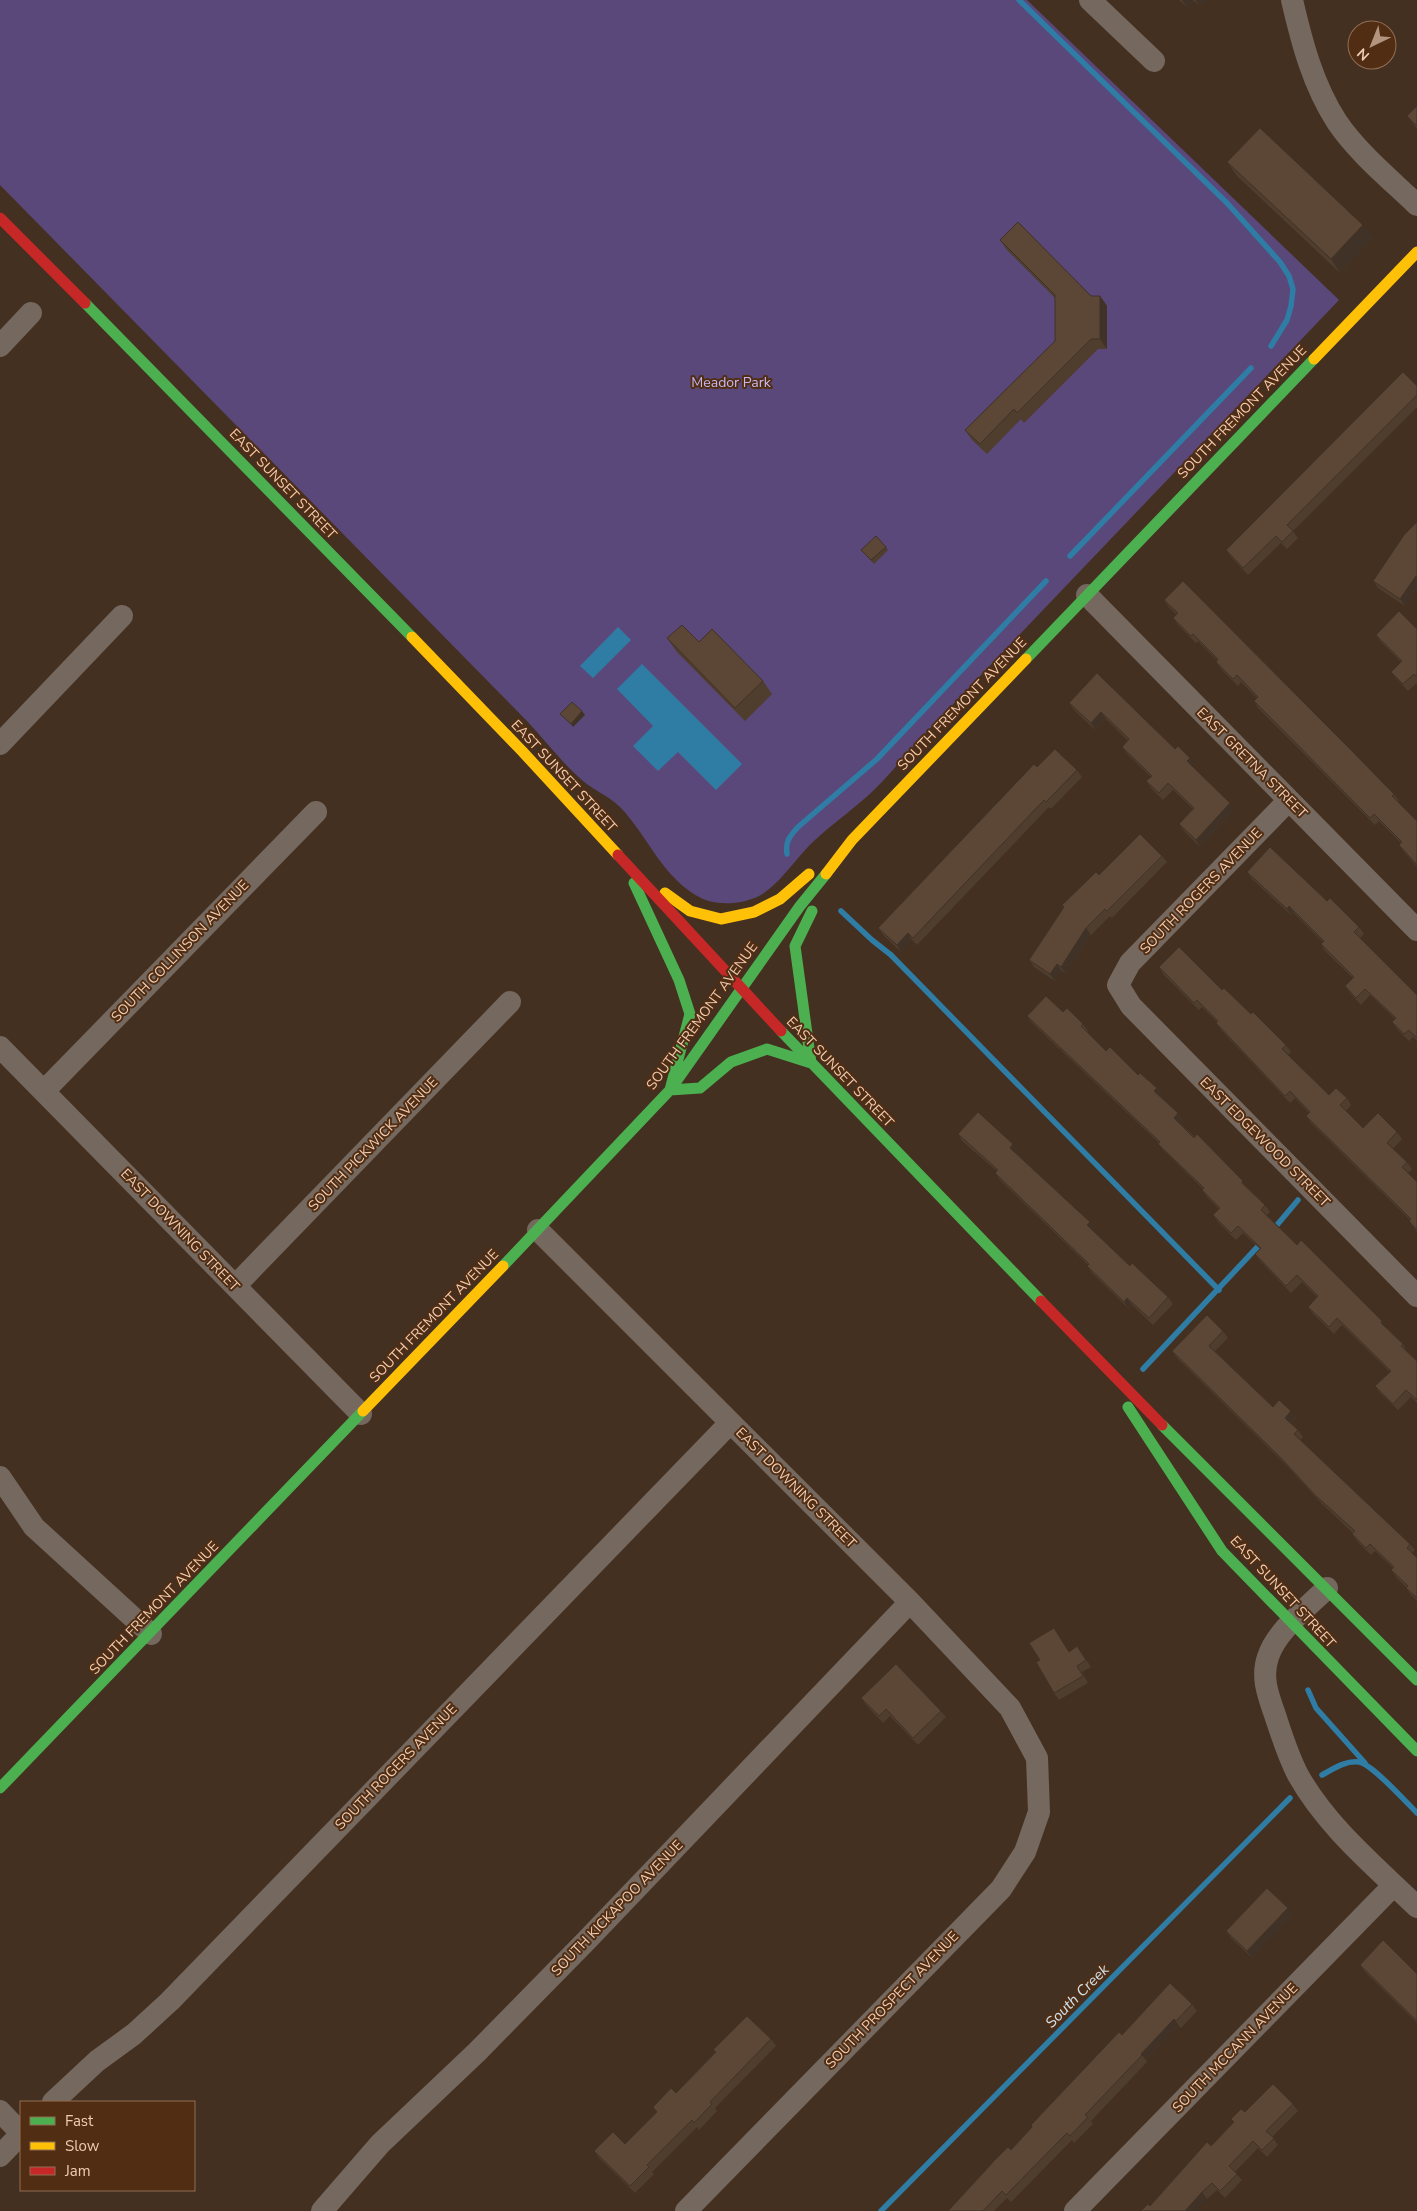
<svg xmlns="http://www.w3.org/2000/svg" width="1417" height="2211" viewBox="0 0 1417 2211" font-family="'Nunito Sans',sans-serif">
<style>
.green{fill:#5a487a}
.water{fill:#2f7ca5}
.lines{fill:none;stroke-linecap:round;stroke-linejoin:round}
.stream{stroke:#2f7ca5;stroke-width:5.5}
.street{stroke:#75685f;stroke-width:22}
.fast{stroke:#4caf50;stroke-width:11}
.slow{stroke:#ffc107;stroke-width:11}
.jam{stroke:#c62828;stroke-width:11}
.wall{fill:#4f3d2e}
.shaded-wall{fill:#403226}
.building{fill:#5c4736;stroke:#403226}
.labels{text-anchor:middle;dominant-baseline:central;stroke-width:4;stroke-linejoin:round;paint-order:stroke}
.park-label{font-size:14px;fill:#c6b7f1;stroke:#512e13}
.street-label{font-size:14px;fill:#f0ccb2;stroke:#512e13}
.water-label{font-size:15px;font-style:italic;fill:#cfe2ef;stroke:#512e13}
</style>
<rect width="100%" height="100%" fill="#433021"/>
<path class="green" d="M0,0H1027L1339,300L916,743C903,758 890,774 876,788C857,807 834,822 815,840C797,856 780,885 759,896C743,904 720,906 703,899C664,881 648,836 620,807C609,796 595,791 583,781C562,763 545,740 526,720L0,185Z"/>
<path class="water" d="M618,627L631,640L593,678L580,666Z
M642,664L742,764L716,790L678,752L658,771L633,746L653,726L617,689Z"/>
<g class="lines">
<path class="stream" d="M1019,0L1227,203L1280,262L1289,276L1293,289L1291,306L1287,320L1271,346
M1070,556L1251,368
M787,854C785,841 790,836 798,827L877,759L1046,581
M841,911L872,940L891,955L1219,1290
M1272,1231L1298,1200
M1143,1369L1263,1241
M1308,1690L1316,1708L1365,1763
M1322,1775C1333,1769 1346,1760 1359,1762C1372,1764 1406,1802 1417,1813
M881,2211L1290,1798"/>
<path class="street" d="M1090,0L1154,61
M1292,0C1302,43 1313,85 1337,122C1358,153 1390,179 1417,205
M0,346L31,313
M1087,595L1417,930
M0,744L122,616
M1289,800L1130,963L1118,985L1131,1006L1417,1296
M0,1047L361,1414
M44,1091L316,812
M538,1230L910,1602L1010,1708L1037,1758L1039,1812L1025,1852L1001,1889L686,2211
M235,1286L510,1002
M0,1477L34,1527L151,1634
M1327,1588C1308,1607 1276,1631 1268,1657C1261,1677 1268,1695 1275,1715C1282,1736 1288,1756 1298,1775C1327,1827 1375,1866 1417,1907
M53,2102L97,2061L134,2034L170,2001L730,1423
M0,2111L21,2133
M0,2156L21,2134
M322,2211L380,2144L477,2052L586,1941L910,1602
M1075,2211L1394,1885"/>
<path class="fast" d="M85,303L412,637
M1026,659L1314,359
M634,883L679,980L690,1014L670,1090L700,1088L731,1062L767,1049L811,1063L795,946L812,911
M781,1031L1041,1301
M503,1266L670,1090L800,906L826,874
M1128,1407L1222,1551L1417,1751
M1162,1425L1417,1680
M0,1788L363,1411"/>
<path class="slow" d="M1314,359L1417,252
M412,637L522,751L618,855
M826,874L852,840L1026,659
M665,893L690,911L721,919L754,912L780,899L809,874
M363,1411L503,1266"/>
<path class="jam" d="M0,218L85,303
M618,855L781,1031
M1041,1301L1162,1425"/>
</g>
<path class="wall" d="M1179,0H1206L1200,6L1194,1L1188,8Z
M1417,106V129L1407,116Z
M1227,162L1373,238L1340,273L1237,176Z
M1000,240L1091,296H1100L1107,306V349H1098L1024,423L1021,419L987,454L972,440L965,430L1055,341V298L1007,250Z
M1417,386V407L1293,531L1298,538L1287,549L1281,543L1248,575L1231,557L1226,550Z
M1417,522V588L1405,606L1378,588L1373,581Z
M886,547L888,550L874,564L861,550Z
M1164,600L1394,794L1399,801L1398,802L1417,821V867L1404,852L1399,845L1401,843L1379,821L1375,825L1258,708L1254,701L1257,698L1241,682L1238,686L1221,669L1216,662L1217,660L1198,641L1196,643L1178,625L1173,618L1176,614L1168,606Z
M1417,629V683L1408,691L1396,678L1391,672L1401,662L1381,642L1376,635Z
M667,638L763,681L772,694L745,721L677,652Z
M1097,673L1175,749L1195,764L1193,767L1235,810L1200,847L1184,831L1179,824L1193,809L1173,790L1163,800L1151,788L1146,781L1151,777L1127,754L1122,747L1128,741L1106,719L1095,730L1074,710L1069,703Z
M1037,767L1077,770L1082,777L1051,809L1049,807L917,945L912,940L901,952L883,935L878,928Z
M1162,856L1167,862L1112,918L1110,916L1091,935L1066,974L1062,971L1055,981L1034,967L1029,960L1064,907L1062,905L1099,875Z
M1247,872L1327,901L1359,927L1364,934L1360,938L1417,995V1041L1413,1037L1409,1041L1397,1029L1392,1022L1395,1019L1370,995L1361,1005L1350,993L1345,986L1353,978L1325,951L1321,944L1323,942L1294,913L1292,916L1252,879Z
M1159,967L1222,990L1286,1045L1291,1052L1288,1055L1329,1095L1347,1098L1351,1105L1346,1111L1363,1128L1397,1132L1402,1139L1393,1149L1407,1162L1412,1169L1408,1173L1417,1182V1232L1409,1221L1410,1220L1311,1123L1306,1116L1309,1113L1295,1098L1290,1103L1221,1030L1216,1023L1217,1022L1202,1007L1199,1010L1163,974Z
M1063,1012L1083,1024L1088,1031L1087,1032L1106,1051L1157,1088L1162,1095L1160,1096L1178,1113L1183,1120L1180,1123L1248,1188L1265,1205L1270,1212L1267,1215L1297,1245L1382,1321L1387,1328L1403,1344L1407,1352L1417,1361V1403L1411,1397L1398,1410L1380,1393L1375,1386L1390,1372L1342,1325L1334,1334L1313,1314L1308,1307L1317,1297L1302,1282L1291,1293L1260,1261L1255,1254L1260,1249L1243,1233L1236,1240L1218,1222L1213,1215L1219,1209L1207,1197L1202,1190L1203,1189L1163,1150L1158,1144L1159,1143L1032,1023L1027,1016Z
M958,1134L1013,1144L1018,1151L1016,1153L1090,1222L1094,1228L1092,1231L1130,1266L1168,1297L1173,1304L1153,1325L1132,1305L1129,1309L1092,1273L1087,1266L1088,1265L1000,1180L995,1173L997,1171L962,1141Z
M1223,1331L1228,1338L1215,1351L1273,1407L1291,1411L1296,1418L1291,1423L1298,1430L1303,1437L1300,1440L1410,1544L1415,1550L1412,1553L1417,1558V1601L1411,1595L1406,1588H1407L1396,1577L1391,1570L1393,1568L1375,1551L1371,1555L1357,1541L1352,1534L1353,1533L1321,1503L1285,1464L1177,1358L1172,1351Z
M1054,1628L1069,1652L1082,1653L1091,1667L1082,1672L1088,1683L1059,1700L1054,1693L1040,1660Z
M861,1698L941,1711L946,1717L918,1745L890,1716L883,1723L866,1705Z
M1293,1915L1252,1958L1231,1938L1226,1931Z
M1360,1965L1417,1974V2023L1365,1972Z
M1192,2004L1197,2011L1181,2028L1179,2026L1146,2060L1147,2062L1091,2121L1093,2124L1074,2143L1072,2140L1011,2202L1007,2198L994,2211H948L1011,2150L1032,2128L1031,2125L1122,2035Z
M771,2039L776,2046L715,2108L717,2111L699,2130L697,2127L652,2172L654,2174L635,2193L599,2158L594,2151L625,2144L656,2112L653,2107L676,2093L715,2052L713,2050Z
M1293,2104L1298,2111L1272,2137L1278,2145L1267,2157L1258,2148L1235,2172L1242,2180L1225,2198L1217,2190L1207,2199L1150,2206L1211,2146L1234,2122L1231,2119L1245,2112Z"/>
<path class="shaded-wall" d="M1182,0H1193L1194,1L1188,8Z
M1195,0H1206L1200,6Z
M1363,225L1373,238L1340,273L1331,259Z
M1100,296L1107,306V349L1100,339Z
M1416,576L1417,578V588L1405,606L1400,599Z
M582,711L585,715L573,727L571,724Z
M1101,712L1106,719L1095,730L1091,723Z
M1190,758L1195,764L1192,768L1187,761Z
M1230,803L1235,810L1200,847L1196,840Z
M1289,906L1294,913L1292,916L1287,909Z
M1086,928L1091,935L1066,974L1061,967Z
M908,933L912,940L901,952L897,945Z
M1057,964L1062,971L1055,981L1050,974Z
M1157,1088L1162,1095L1159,1097L1154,1091Z
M1178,1113L1183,1120L1179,1124L1174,1118Z
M1013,1144L1018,1151L1015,1155L1010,1148Z
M1090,1222L1094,1228L1091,1232L1087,1225Z
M1127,1298L1132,1305L1129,1309L1124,1302Z
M1382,1321L1387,1328L1385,1330L1381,1323Z
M1291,1411L1296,1418L1290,1424L1285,1418Z
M1288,1908L1293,1915L1252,1958L1247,1951Z
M1174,2019L1179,2026L1146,2060L1141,2054Z
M1202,2192L1207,2199L1196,2211H1185Z"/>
<path class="building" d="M1417,106V126L1407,116Z
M1260,128L1363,225L1331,259L1227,162Z
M1018,222L1091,296H1100V339H1091L1017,413L1014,409L980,444L965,430L1055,341V295L1000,240Z
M1403,372L1417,386V395L1287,525L1293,531L1282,542L1276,536L1243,568L1226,550Z
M1417,522V577L1416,576L1400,599L1373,581L1404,535Z
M876,536L886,547L871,560L861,550Z
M1183,581L1350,749L1394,794L1392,796L1417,821V865L1399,845L1402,842L1374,814L1370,818L1254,701L1258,697L1237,675L1233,679L1216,662L1218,659L1193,634L1191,636L1173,618L1178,613L1164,600Z
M1399,611L1417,629V675L1416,676L1414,674L1403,684L1391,672L1402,661L1376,635Z
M682,625L699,642L712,629L763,681L735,708L667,638Z
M1097,673L1175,749L1178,746L1190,758L1187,761L1230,803L1196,840L1179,824L1194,808L1168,783L1159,793L1146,781L1152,776L1122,747L1129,739L1101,712L1091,723L1069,703Z
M572,702L582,711L571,724L560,714Z
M1055,749L1077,770L1046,802L1044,800L913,938L908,933L897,945L878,928L1034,764L1037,767Z
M1140,834L1162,856L1107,911L1105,909L1086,928L1061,967L1057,964L1050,974L1029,960L1064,907L1062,905L1096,872L1099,875Z
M1270,847L1327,901L1330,898L1359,927L1354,932L1417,995V1038L1409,1030L1404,1034L1392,1022L1396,1018L1365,989L1356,998L1345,986L1354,977L1321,944L1324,941L1289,906L1287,909L1247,872Z
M1179,947L1222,990L1224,988L1251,1014L1253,1012L1286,1045L1282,1049L1329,1095L1336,1088L1347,1098L1340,1105L1363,1128L1378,1113L1397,1132L1387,1143L1407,1162L1402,1167L1417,1182V1230L1409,1221L1411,1219L1306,1116L1310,1112L1290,1091L1285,1096L1216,1023L1218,1021L1197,1000L1194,1003L1159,967Z
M1046,996L1063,1012L1067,1008L1083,1024L1081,1026L1106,1051L1110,1047L1138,1075L1140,1073L1157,1088L1154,1091L1178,1113L1174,1118L1194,1138L1197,1134L1243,1181L1242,1183L1265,1205L1261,1210L1297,1245L1301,1240L1382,1321L1381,1323L1403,1344L1401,1346L1417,1361V1400L1406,1390L1393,1404L1375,1386L1391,1371L1337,1318L1329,1327L1308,1307L1318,1296L1297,1275L1286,1286L1255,1254L1261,1248L1238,1226L1231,1233L1213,1215L1220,1208L1202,1190L1204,1188L1158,1144L1160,1142L1027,1016Z
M978,1112L1013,1144L1010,1148L1090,1222L1087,1225L1130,1266L1132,1263L1168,1297L1149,1318L1127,1298L1124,1302L1087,1266L1089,1264L995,1173L998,1170L958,1134Z
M1207,1315L1223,1331L1209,1346L1273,1407L1279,1400L1291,1411L1285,1418L1298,1430L1294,1434L1410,1544L1407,1548L1417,1558V1598L1406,1588L1408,1586L1391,1570L1394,1567L1370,1544L1366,1548L1352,1534L1355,1531L1316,1496L1280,1457L1172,1351Z
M1054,1628L1069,1652L1077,1646L1086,1660L1077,1666L1083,1676L1054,1693L1036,1662L1040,1660L1029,1643Z
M896,1664L941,1711L913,1738L886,1709L879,1716L861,1698Z
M1267,1888L1288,1908L1247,1951L1226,1931Z
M1383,1940L1417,1974V2021L1360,1965Z
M1170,1983L1192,2004L1176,2021L1174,2019L1141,2054L1142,2055L1085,2115L1088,2117L1070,2136L1067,2133L1006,2195L1002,2191L983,2211H948L994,2161L1008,2147L1011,2150L1032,2127L1031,2125L1119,2032L1122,2035Z
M747,2016L771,2039L710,2102L712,2104L694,2123L692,2120L647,2165L649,2167L630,2186L594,2151L613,2132L625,2144L657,2112L653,2107L671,2088L676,2093L716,2052L713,2050Z
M1273,2084L1293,2104L1266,2131L1274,2138L1262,2150L1253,2141L1229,2166L1237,2174L1220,2191L1212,2183L1202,2192L1185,2211H1141L1148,2204L1150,2206L1207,2142L1211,2146L1234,2122L1231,2119L1241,2109L1245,2112Z"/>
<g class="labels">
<g class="park-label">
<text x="731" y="382">Meador Park</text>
</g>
<g class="street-label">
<text transform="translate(1242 412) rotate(-46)">SOUTH FREMONT AVENUE</text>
<text transform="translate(283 484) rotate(46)">EAST SUNSET STREET</text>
<text transform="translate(962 704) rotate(-46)">SOUTH FREMONT AVENUE</text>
<text transform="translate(1252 763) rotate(45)">EAST GRETNA STREET</text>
<text transform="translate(564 776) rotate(47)">EAST SUNSET STREET</text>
<text transform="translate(1201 891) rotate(-46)">SOUTH ROGERS AVENUE</text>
<text transform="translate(180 951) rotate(-46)">SOUTH COLLINSON AVENUE</text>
<text transform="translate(702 1016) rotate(-54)">SOUTH FREMONT AVENUE</text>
<text transform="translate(840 1072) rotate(46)">EAST SUNSET STREET</text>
<text transform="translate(1265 1142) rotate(45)">EAST EDGEWOOD STREET</text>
<text transform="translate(373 1144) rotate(-46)">SOUTH PICKWICK AVENUE</text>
<text transform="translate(180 1230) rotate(46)">EAST DOWNING STREET</text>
<text transform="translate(434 1316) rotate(-46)">SOUTH FREMONT AVENUE</text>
<text transform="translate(796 1488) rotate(45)">EAST DOWNING STREET</text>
<text transform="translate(1283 1592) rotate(47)">EAST SUNSET STREET</text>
<text transform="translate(154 1608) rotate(-46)">SOUTH FREMONT AVENUE</text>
<text transform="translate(396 1767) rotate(-46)">SOUTH ROGERS AVENUE</text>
<text transform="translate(617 1908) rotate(-46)">SOUTH KICKAPOO AVENUE</text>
<text transform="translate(892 2000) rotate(-46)">SOUTH PROSPECT AVENUE</text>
<text transform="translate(1235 2048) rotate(-46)">SOUTH MCCANN AVENUE</text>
</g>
<g class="water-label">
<text transform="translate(1077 1996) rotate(-45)">South Creek</text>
</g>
</g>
<rect x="20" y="2101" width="175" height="90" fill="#512e13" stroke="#916d53"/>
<rect x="30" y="2117" width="25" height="8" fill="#4caf50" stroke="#916d53"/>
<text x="65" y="2126" font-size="15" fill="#f0ccb2">Fast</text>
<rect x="30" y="2142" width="25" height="8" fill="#ffc107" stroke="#916d53"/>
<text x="65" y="2151" font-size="15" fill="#f0ccb2">Slow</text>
<rect x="30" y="2167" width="25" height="8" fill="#c62828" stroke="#916d53"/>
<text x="65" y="2176" font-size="15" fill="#f0ccb2">Jam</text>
<g transform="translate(1372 45) rotate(223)"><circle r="24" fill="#512e13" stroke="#916d53"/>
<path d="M0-4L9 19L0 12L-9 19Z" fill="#b3957f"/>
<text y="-8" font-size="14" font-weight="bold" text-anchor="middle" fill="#f0ccb2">N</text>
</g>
</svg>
